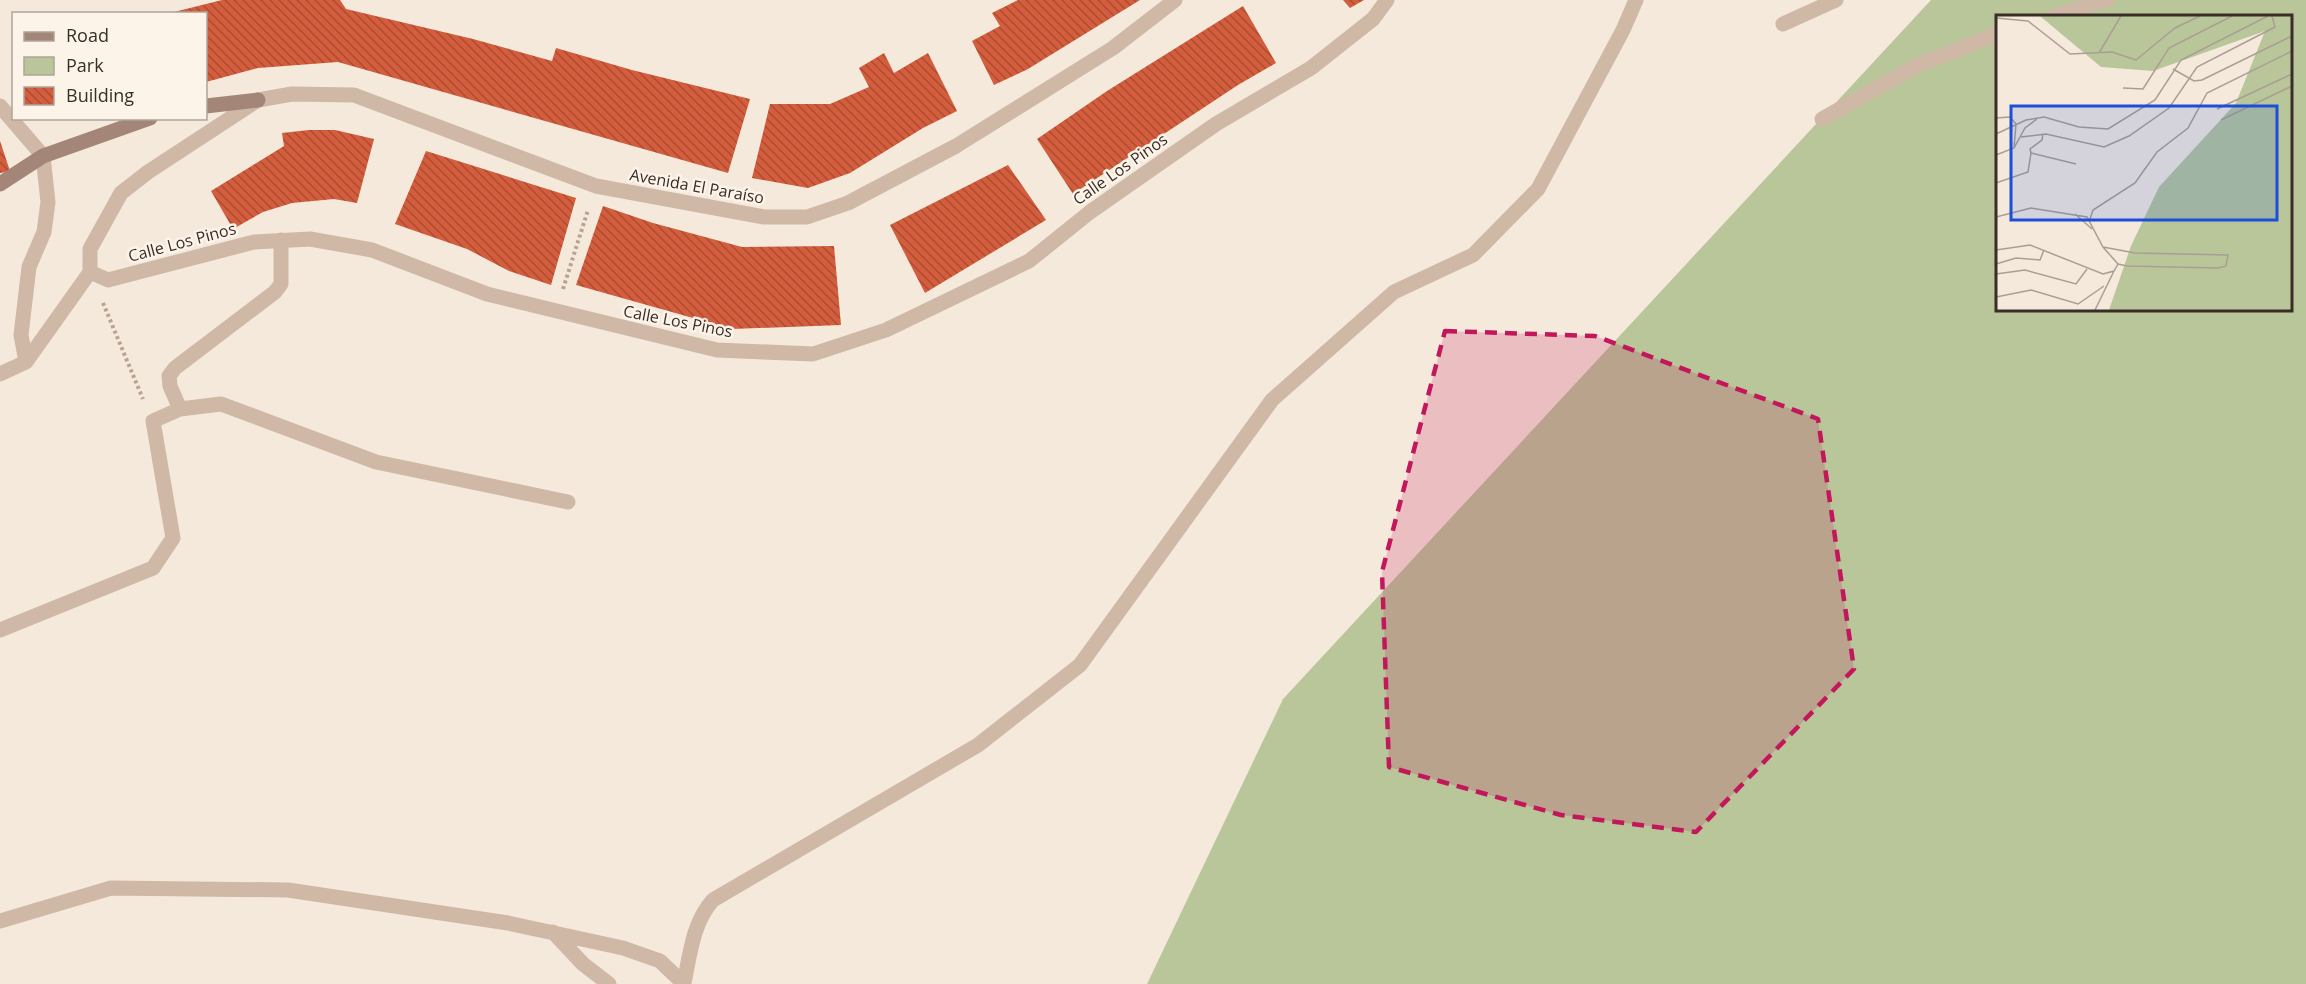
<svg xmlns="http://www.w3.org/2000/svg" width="2306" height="984" viewBox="0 0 2306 984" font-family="'Open Sans',sans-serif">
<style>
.green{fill:#b8c69a;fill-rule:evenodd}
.building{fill:url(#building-back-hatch)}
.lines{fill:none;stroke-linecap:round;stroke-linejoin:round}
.path{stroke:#bba290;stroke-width:4;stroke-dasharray:3 3;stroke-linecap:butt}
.street{stroke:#cfb8a6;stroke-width:15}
.secondary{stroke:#a38677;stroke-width:15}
.marked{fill:#c2185b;fill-opacity:0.2;stroke:#c2185b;stroke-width:4.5;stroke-dasharray:12 8;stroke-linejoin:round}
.labels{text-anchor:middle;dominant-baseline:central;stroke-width:5;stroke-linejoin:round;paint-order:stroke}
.street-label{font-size:16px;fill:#3a2d28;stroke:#fcf3e9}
.inset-road{fill:none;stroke:#aa9e94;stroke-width:1.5}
.view{fill:#1d4ed8;fill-opacity:0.15;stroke:#1d4ed8;stroke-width:3}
.inset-edge{fill:none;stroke:#3a2d28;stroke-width:3}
</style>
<defs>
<pattern id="building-back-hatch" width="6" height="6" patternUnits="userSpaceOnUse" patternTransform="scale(1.5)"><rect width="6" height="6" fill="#d35d3c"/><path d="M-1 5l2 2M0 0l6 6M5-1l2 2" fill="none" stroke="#ac4d32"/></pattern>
</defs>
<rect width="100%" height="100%" fill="#f5e9dc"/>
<path class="green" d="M1931,0H2306V984H1147L1283,699ZM1997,16H2290V309H1997Z"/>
<path class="building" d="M222,0H340L346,9L473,39L552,61L556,48L632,70L750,99L728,173L338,62L258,68L206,82V14L170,13Z
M1018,0H1140L1028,69L994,85L972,41L1000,26L992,13Z
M1343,0H1364L1350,8Z
M1243,6L1276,63L1238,85L1073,194L1037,139L1107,91Z
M884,53L894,73L928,53L957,111L923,128L850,173L808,188L752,178L770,104H830L869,87L859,68Z
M309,130H335L374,139L357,203L334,199L292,203L263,212L233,229L211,191L284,146L282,133Z
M0,141L10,171L0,173Z
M426,151L576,198L551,285L509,271L467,249L395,224Z
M1008,165L1046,220L925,293L890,225Z
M603,206L653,223L742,247L834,246L841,325L732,329L576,285Z"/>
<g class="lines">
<path class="path" d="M563,289L588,210
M103,303L143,399"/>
<path class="street" d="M2054,16L2107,0
M1783,24L1836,0
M0,106L43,156L48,202L44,232L29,267L21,335L26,362
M1822,119L1916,66L1997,34
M90,272L108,280L254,242L310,239L372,250L487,294L717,350L813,354L886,330L1029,261L1090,212L1216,124L1311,68L1373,19L1387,0
M0,374L26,362L90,272V249L121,193L148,172L258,100L292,94L354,95L596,186L764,217H807L848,203L956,146L1113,48L1175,0
M180,409L170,386L169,376L175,368L275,292L281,284V240
M0,630L153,568L173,538L153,421L180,409L221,404L376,462L568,502
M0,921L111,888L288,890L508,923L623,948L660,961L684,984
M553,932L583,964L609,984
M684,983C690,954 693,922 713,900L978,745L1080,665L1272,400L1394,292L1473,255L1538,189L1623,30L1636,0"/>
<path class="secondary" d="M206,106L258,100
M0,184L43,156L150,118"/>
</g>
<path class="marked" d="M1445,331L1595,336L1818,419L1854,669L1696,832L1561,815L1389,767L1382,572Z"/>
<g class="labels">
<g class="street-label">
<text transform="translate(1120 169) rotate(-35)">Calle Los Pinos</text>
<text transform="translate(697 186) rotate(10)">Avenida El Paraíso</text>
<text transform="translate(182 242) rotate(-15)">Calle Los Pinos</text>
<text transform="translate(678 321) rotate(11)">Calle Los Pinos</text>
</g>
</g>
<g transform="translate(1996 15)">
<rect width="296" height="296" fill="#f5e9dc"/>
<path d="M44,1H295V295H113L135,231L163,172L240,88L269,16L157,56L105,52Z" fill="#b8c69a"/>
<path class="inset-road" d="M0,3L32,6L74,39L116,37L140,45L179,13L204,1M103,38L125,1M177,54L198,66L206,65L296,21M127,73L147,74L173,33L236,1M221,94L296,59M0,103L14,102L20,109L18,133M225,105L296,71M0,119L30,105L48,102L83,112L112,114L159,85L185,45L272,1M25,122L50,119L108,132L133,121L173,93L201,52L279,12L276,1M35,138L34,134L46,125L47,119M0,140L18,133L29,113L41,104M0,168L32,157L35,138L80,149M79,199L96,214M0,202L35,193L91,202L107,232L122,249L131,251L222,253L230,251L232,240L139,238L107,232M94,204L97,195L139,168L161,137L192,113L211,78L296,36M0,235L34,230L107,259L118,256L122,249M0,249L20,243L44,245L48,235M0,259L29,255L80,269L91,254M0,282L35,275L82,289L108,271M99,295L118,256"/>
<path class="view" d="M15,91H281V205H15Z"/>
<rect width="296" height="296" class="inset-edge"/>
</g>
<rect x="12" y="12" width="195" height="108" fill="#fcf3e9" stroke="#aea49c" stroke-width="1.5"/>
<rect x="24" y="32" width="30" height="9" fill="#a38677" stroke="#aea49c" stroke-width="1.5"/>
<text x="66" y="42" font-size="18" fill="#3a2d28">Road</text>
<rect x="24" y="57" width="30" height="18" fill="#b8c69a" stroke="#aea49c" stroke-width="1.5"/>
<text x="66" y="72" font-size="18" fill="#3a2d28">Park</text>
<rect x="24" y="87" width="30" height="18" fill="url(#building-back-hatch)" stroke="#aea49c" stroke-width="1.5"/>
<text x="66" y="102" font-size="18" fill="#3a2d28">Building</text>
</svg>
